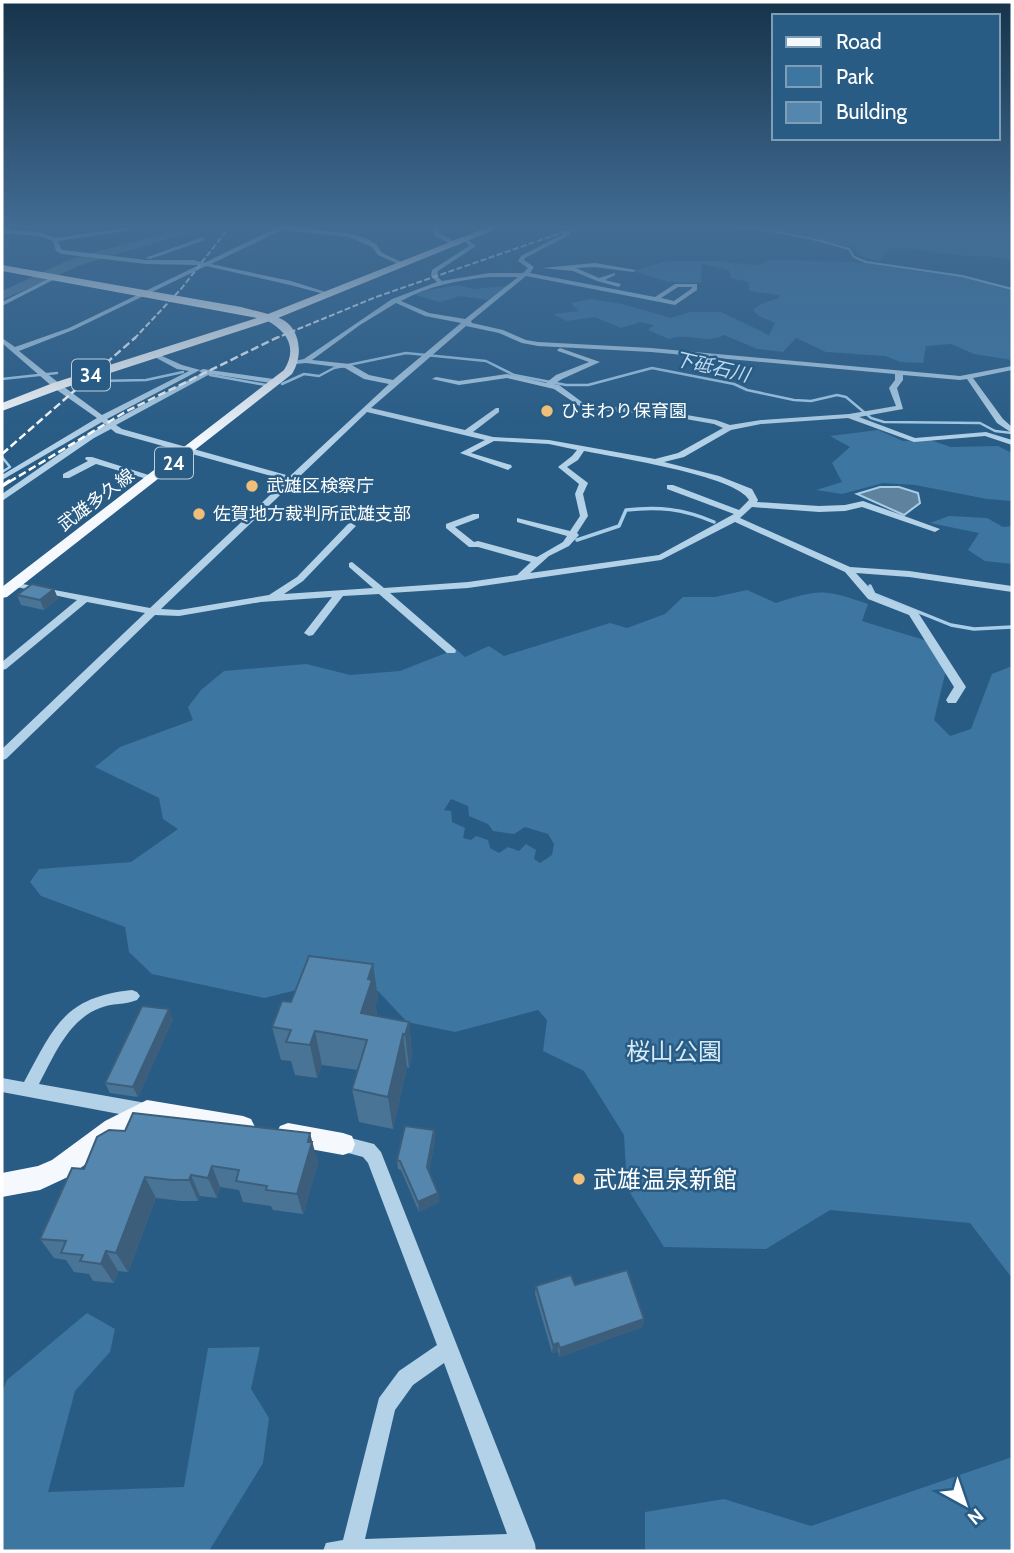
<svg xmlns="http://www.w3.org/2000/svg" width="1014" height="1553" viewBox="0 0 1014 1553" font-family="Cabin,'Noto Sans JP',sans-serif">
<style>
.green{fill:#3d76a1;fill-rule:evenodd}
.water{fill:#5f829e;stroke:#a8cde8;stroke-width:2}
.lines{fill:none;stroke-linecap:round;stroke-linejoin:round}
.stream-far2{stroke:#a8cde8;stroke-width:2}
.stream-far1{stroke:#a8cde8;stroke-width:2.5}
.stream{stroke:#a8cde8;stroke-width:3.5}
.river{fill:#5f829e;fill-rule:evenodd}
.minor{fill:#b3d1e7;fill-rule:evenodd}
.major{fill:#f5f9fe;fill-rule:evenodd}
.highway{fill:#fff;fill-rule:evenodd}
.rail-far2{stroke:#fff;stroke-width:2;stroke-dasharray:6 2.5;stroke-linecap:butt}
.rail-far1{stroke:#fff;stroke-width:2.5;stroke-dasharray:8 3.5;stroke-linecap:butt}
.rail{stroke:#fff;stroke-width:3.5;stroke-dasharray:10 4.5;stroke-linecap:butt}
.wall{fill:#497496}
.shaded-wall{fill:#3c5e7a}
.building{fill:#5587ae;stroke:#3c5e7a;stroke-width:2}
.poi-dot{fill:#efbf7a;stroke:#285c85;stroke-width:2.5}
.labels{text-anchor:middle;dominant-baseline:central;stroke-width:5;stroke-linejoin:round;paint-order:stroke}
.far-poi-label{font-size:18px;fill:#fff;stroke:#285c85;text-anchor:start}
.far-street-label{font-size:18px;fill:#fff;stroke:#285c85}
.far-water-label{font-size:19px;font-style:italic;fill:#bfdaef;stroke:#285c85}
.shield{fill:#285c85;stroke:#beceda;stroke-width:2}
.shield-label{font-size:19px;font-weight:bold;fill:#fff}
.near-park-label{font-size:24px;fill:#d6e9f6;stroke:#285c85}
.near-poi-label{font-size:24px;fill:#fff;stroke:#285c85;text-anchor:start}
</style>
<rect width="100%" height="100%" fill="#285c85"/>
<path class="green" d="M752,225H1012V261C997,255 984,257 968,256C941,254 917,247 890,249L879,261L863,257L854,247L801,238Z
M771,259L865,263L962,276L1012,290V360L974,354L951,344L926,346L923,363L901,362L885,356L826,352L796,338L783,352L757,349L724,335C705,345 688,332 669,339L648,330L654,325L640,322L621,328L595,317L567,321L553,314L579,311L571,303L590,299L622,304L671,318L690,312H721L769,335L775,323L759,316L753,310L761,304L779,298L780,295L749,291V282L731,278L729,270L702,264L701,283L668,282L633,271L666,261H719L753,265L765,263Z
M459,285L474,289L508,286L489,300L460,296L440,302L415,295L427,290Z
M878,430L903,441L930,440L951,447L998,446L1012,453V501L987,499L915,485L883,483L842,494L816,490L842,482L832,463L850,447L830,436Z
M949,516L987,518L1003,527L1012,526V564L985,561L968,550L979,533L930,523Z
M747,590L776,603C821,589 823,589 868,604L862,621L934,643L947,666L934,720L950,736L971,729L992,674L1012,666V1278L970,1223L830,1210L766,1249L664,1247L627,1188L624,1135L584,1071L543,1051L547,1020L538,1010L455,1032L407,1022L378,991L305,988L264,998L152,974L129,952L125,927L41,896L30,882L39,869L131,862L178,829L163,819L159,798L95,767L120,747L193,720L188,707L201,690L224,671L306,664L350,675L400,671L456,649L465,657L489,646L504,656L610,623L627,628L665,614L683,597H715ZM451,799L468,806L469,816L488,824L493,831L514,834L525,827L548,834L554,844L552,855L540,863L534,859L536,850L526,844L519,851L508,847L499,853L490,848L488,840L476,836L471,840L463,838L465,828L452,822L451,811L444,810Z
M87,1313L115,1329L110,1352L75,1391L48,1492L184,1487L208,1348L260,1347L251,1389L269,1418L263,1463L209,1551H2V1392L7,1380Z
M1012,1457V1551H645V1512L724,1499L811,1526Z"/>
<path class="water" d="M880,487H899L918,493L920,503L904,515L857,494Z"/>
<g class="lines">
<path class="stream-far2" d="M709,225C756,227 804,235 849,249L854,257L866,262L962,276L1012,289"/>
<path class="stream-far1" d="M210,375L266,385
M2,379L57,373
M98,381L146,380L183,372
M282,384L304,374L319,376L334,368L406,353L486,361L514,375L566,385H588L652,368L734,384L747,390L794,400L811,401L837,395L846,397L871,418L884,422L980,423L995,431L1012,433
M2,457L10,467L2,472"/>
<path class="stream" d="M577,540L619,526L626,510C659,506 683,509 714,522
M870,586L874,594L951,625L974,629L1012,627"/>
<path class="river" d="M194,225H214L81,265L2,300V291L71,259Z"/>
<path class="minor" d="M282,225L352,234L365,238L376,244L382,253L408,265L403,266L378,255L372,247L349,237L282,230L211,264L291,281L332,294V296L290,285L206,266L73,330L19,351L60,384L102,415L189,371L177,369L149,354V352H153L182,365L200,370L107,419L111,422L202,373L199,371L203,369L281,380L282,382L278,384L210,374L116,425L122,429L290,476L389,384L364,379L345,368L306,363L296,364L292,362L294,361L304,359L392,299L437,282L431,276L432,270L469,246L464,240H468L476,246L438,271L437,276L442,281L489,273H523L528,268L518,261L521,256L569,231L571,234L525,258L524,260L534,267L530,273L655,297L675,284H697V290L675,305L526,276L471,321L472,323L503,330L526,340L538,342L651,348L960,376L1012,366V370L973,378L1003,419L1012,427V433L997,423L967,379L960,380L903,375V380L897,388L903,409L859,417L915,438L986,432L1012,440V445L985,436L914,442L848,418L761,424L731,430L684,457L664,462L719,476L752,489L758,500L757,502L819,506L845,505L863,501L940,529L935,532L932,531L862,507L845,511L819,512L752,507L740,518L850,567L909,571L1012,586V592L909,577L856,573L876,595L917,611L966,687L956,703H948L946,700L954,687L909,615L868,599L845,572L735,522L661,560L468,588L390,593L455,649L456,651L455,653H447L379,594L343,596L313,635L309,636L304,633L332,597L261,602L179,616L155,615L6,759L2,760V749L145,613L87,602L6,669L2,670V662L77,600L12,586V582L150,608L286,480L116,433L111,429L94,438L2,501V494L88,434L106,425L102,422L2,480V475L97,418L54,388L2,343V338L15,347L69,328L199,265L146,264L62,254L56,251L53,241L39,236L2,233V229L40,232L56,238L129,227L131,230L58,241L61,249L63,250L146,260H194L204,263ZM489,277H518L465,319L429,313L401,301C429,286 458,280 489,277ZM678,287H692L691,289L674,301L661,298ZM396,303L425,316L461,323L393,380L369,375L350,364L312,360L360,325ZM466,326L499,333L522,343L538,346L651,352L895,374V380L889,388L896,406L849,414L761,420L730,425L716,420L663,411L586,405L559,385L554,384L562,379L600,362L560,348L557,350L558,351L589,362L556,375L546,383L507,374L459,381L436,377L432,379L459,385L507,378L554,389L584,409L663,415L714,424L723,428L678,453L655,459L549,440L493,437L473,432L499,412V408H496L465,430L371,408ZM367,412L485,440L460,453L508,470L512,467L511,465L471,453L494,441L549,444L577,450L572,456L558,467L579,484L575,494L580,516L570,531L517,518V522L567,536L563,542L537,557L478,541L474,542L455,527L479,518V514H473L446,524V528L469,547H478L531,562L517,575L468,582L384,588L352,562L349,563V567L373,588L284,594L303,581L354,528L356,526L351,523L348,524L297,577L269,595L179,610L161,609ZM584,451C614,457 737,476 749,500L739,510L673,485H667V489L734,514L659,555L530,573L549,556L569,546L579,535L577,533L588,516L583,494L588,483L567,467L578,460Z
M427,225H434L439,229V233L460,245L455,246L434,235L433,230Z
M203,237L205,240L150,259L145,258Z
M595,263L636,270L633,272L595,267L576,268L599,278L615,273V275L605,280L621,284L619,287L597,281L573,271L542,268Z
M54,276L59,277L2,306V302Z
M86,457H92L158,478L154,481L96,464L69,478H63V474L88,461L85,459Z
M132,990L137,992L140,996L137,1000C125,1005 112,1003 100,1008C68,1020 54,1056 39,1084L146,1103L152,1106L154,1111L152,1116L146,1119L2,1092V1078L24,1082C54,1027 64,997 132,990Z
M343,1136L374,1144L381,1152L535,1544L536,1551H323L326,1543L343,1540L379,1398L399,1371L437,1345L368,1163L363,1157L337,1150L335,1144L337,1138ZM444,1363L507,1534L365,1539L395,1410L413,1385Z"/>
<path class="major" d="M266,316C297,315 307,350 292,374L7,597L2,598V587L284,370C298,348 287,331 266,320Z
M147,1100L243,1116L251,1119L255,1127L251,1135L243,1138L149,1122L121,1137L70,1176L40,1190L2,1197V1173L38,1166L52,1160L105,1121Z
M288,1123L343,1133L352,1136L355,1144L352,1152L343,1155L288,1145L280,1142L276,1134L280,1126Z"/>
<path class="highway" d="M493,225H506L273,320L61,389L2,411V403L53,383L257,318L2,271V265L241,307L268,314Z"/>
<path class="rail-far2" d="M134,339L181,289L231,225
M274,339L376,297L584,225"/>
<path class="rail-far1" d="M2,454L136,337
M9,482L127,411L278,337"/>
<path class="rail" d="M2,486L11,480"/>
</g>
<path class="wall" d="M54,589L58,599L44,610L21,605L17,595Z
M373,964L378,998L375,1005L377,1013L376,1016L409,1022L412,1055L409,1068L407,1067L393,1129L359,1122L352,1089L358,1070L322,1065L317,1078L295,1075L291,1061L281,1060L272,1027L291,1002Z
M173,1019L138,1097L110,1093L105,1083Z
M434,1130L435,1140L429,1171L438,1193L439,1202L419,1212L401,1170L398,1169L397,1160Z
M316,1155L318,1163L303,1214L273,1210L271,1206L243,1202L239,1190L220,1187L217,1198L200,1196L198,1201H181L156,1198L128,1272L118,1271L114,1283L93,1281L89,1274L74,1272L66,1260L54,1258L40,1239L84,1169Z
M575,1285L644,1319L642,1327L559,1357L558,1351L552,1353L535,1294L536,1286Z"/>
<path class="shaded-wall" d="M54,589L58,599L44,610L40,600Z
M373,964L378,998L375,1005L377,1013L368,1042L361,1013L368,979Z
M169,1009L173,1019L138,1097L133,1087Z
M409,1022L412,1055L409,1068L405,1035Z
M315,1031L322,1065L317,1078L310,1045Z
M403,1034L407,1067L393,1129L388,1097Z
M434,1130L435,1140L428,1176L427,1167Z
M310,1133L318,1163L303,1214L297,1194Z
M212,1166L220,1187L217,1198L208,1178Z
M191,1175L200,1196L198,1201L189,1180Z
M145,1177L156,1198L128,1272L116,1253Z
M438,1193L439,1202L419,1212L418,1202Z
M106,1251L118,1271L114,1283L101,1264Z
M644,1319L642,1327L559,1357L560,1348Z
M558,1343V1351L552,1353L553,1345Z"/>
<path class="building" d="M32,584L54,589L40,600L17,595Z
M309,956L373,964L368,979L372,980L361,1013L409,1022L405,1035L403,1034L388,1097L352,1089L367,1040L315,1031L310,1045L286,1042L291,1030L272,1027L282,1001L291,1002Z
M142,1006L169,1009L133,1087L105,1083Z
M133,1113L310,1133L308,1142H312L297,1194L266,1190L267,1186L236,1181L239,1170L212,1166L208,1178L191,1175L189,1180H172L145,1177L116,1253L106,1251L101,1264L80,1261L83,1255L61,1253L66,1241L40,1239L72,1168L84,1169L97,1137L109,1130L125,1131Z
M405,1126L434,1130L427,1167L438,1193L418,1202L400,1161L397,1160Z
M627,1270L644,1319L560,1348L558,1343L553,1345L536,1286L571,1275L575,1285Z"/>
<linearGradient id="sky" x2="0" y2="1"><stop stop-color="#163349"/><stop offset="0.51" stop-color="#426c94"/><stop offset="1" stop-color="#426c94" stop-opacity="0"/></linearGradient>
<rect width="1014" height="443" fill="url(#sky)"/>
<g class="poi-dot">
<circle cx="547" cy="411" r="7"/>
<circle cx="252" cy="486" r="7"/>
<circle cx="199" cy="514" r="7"/>
<circle cx="579" cy="1179" r="7"/>
</g>
<g class="labels">
<g class="far-poi-label">
<text x="561" y="411">ひまわり保育園</text>
<text x="266" y="486">武雄区検察庁</text>
<text x="213" y="514">佐賀地方裁判所武雄支部</text>
</g>
<g class="far-street-label">
<text transform="translate(96 500) rotate(-37)">武雄多久線</text>
</g>
<g class="far-water-label">
<text transform="translate(712 367) rotate(13)">下砥石川</text>
</g>
<g class="shield">
<rect x="72" y="359.5" width="38" height="31" rx="5"/>
<rect x="155" y="447.5" width="38" height="31" rx="5"/>
</g>
<g class="shield-label">
<text x="91" y="375">34</text>
<text x="174" y="463">24</text>
</g>
<g class="near-park-label">
<text x="674" y="1051">桜山公園</text>
</g>
<g class="near-poi-label">
<text x="593" y="1179">武雄温泉新館</text>
</g>
</g>
<rect width="1014" height="1553" fill="none" stroke="#ffffff" stroke-width="7"/>
<rect x="772" y="14" width="228" height="126" fill="#285c85" stroke="#7e9db6" stroke-width="2"/>
<rect x="786" y="37" width="35" height="10" fill="#f5f9fe" stroke="#7e9db6" stroke-width="2"/>
<text x="836" y="49" font-size="21" fill="#ffffff">Road</text>
<rect x="786" y="66" width="35" height="21" fill="#3d76a1" stroke="#7e9db6" stroke-width="2"/>
<text x="836" y="84" font-size="21" fill="#ffffff">Park</text>
<rect x="786" y="102" width="35" height="21" fill="#5587ae" stroke="#7e9db6" stroke-width="2"/>
<text x="836" y="119" font-size="21" fill="#ffffff">Building</text>
<g transform="translate(965 1504) rotate(140)" stroke="#285c85" stroke-width="5" paint-order="stroke">
<path d="M0-5L12 26L0 18L-12 26Z" fill="#ffffff"/>
<text y="-10" font-size="19" font-weight="bold" text-anchor="middle" fill="#ffffff">N</text>
</g>
</svg>
